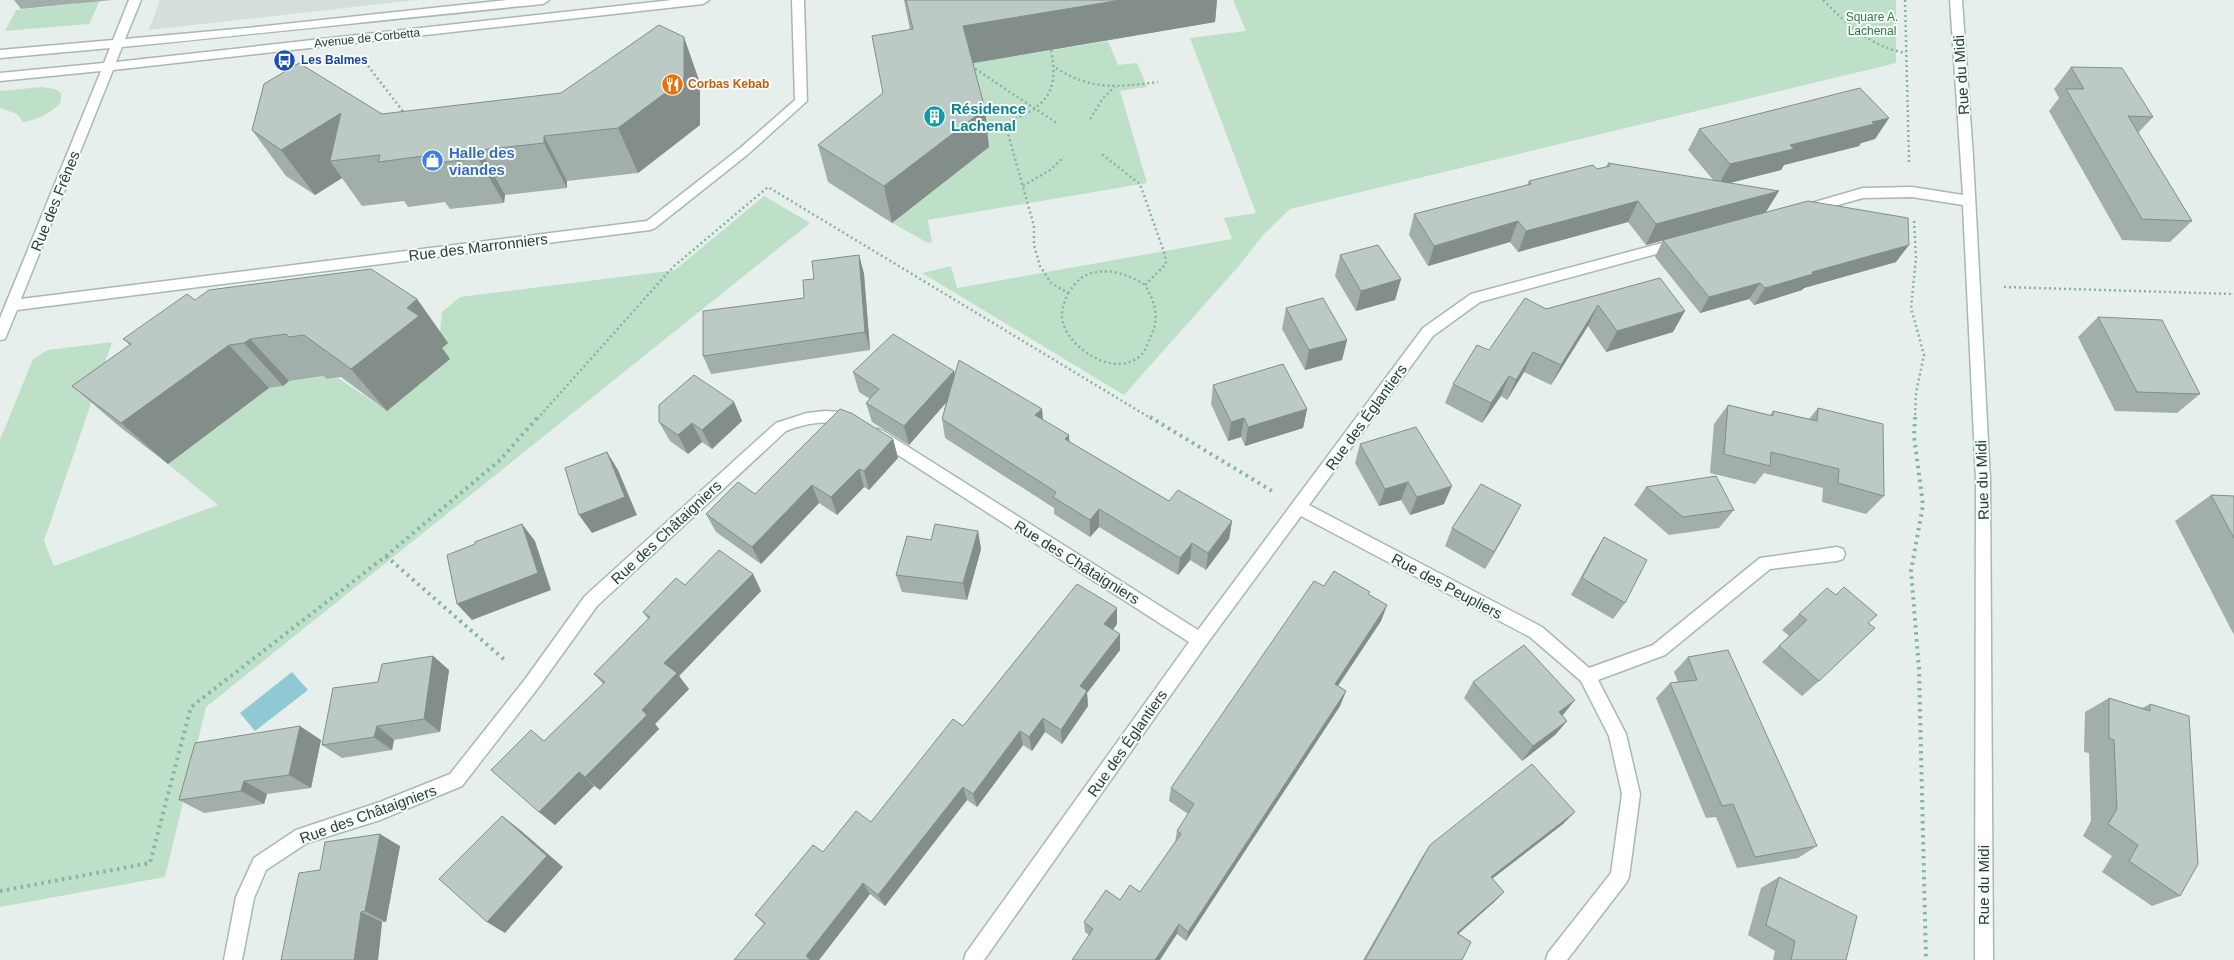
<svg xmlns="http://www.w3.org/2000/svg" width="2234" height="960" viewBox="0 0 2234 960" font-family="Helvetica,sans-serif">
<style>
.built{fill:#d4dfda}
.green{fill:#bfe0c8}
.water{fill:#8ec9d4}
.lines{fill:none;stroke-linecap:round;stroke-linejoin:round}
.street-casing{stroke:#a8b8b2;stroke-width:3}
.path-far1{stroke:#86b3a5;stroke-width:2.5;stroke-dasharray:2 3;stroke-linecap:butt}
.path{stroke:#86b3a5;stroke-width:4;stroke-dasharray:2.5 4.5;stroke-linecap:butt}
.street{fill:#fff;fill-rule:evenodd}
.wall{fill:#a1aea9}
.shaded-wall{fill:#838d89}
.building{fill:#bbcac4;stroke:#838d89}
.labels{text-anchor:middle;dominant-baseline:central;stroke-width:4;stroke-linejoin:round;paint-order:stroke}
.far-park-label{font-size:12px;fill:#2d7a4b;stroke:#f7fbf9}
.far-street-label{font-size:12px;fill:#24423a;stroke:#f7fbf9}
.far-transit-label{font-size:12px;font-weight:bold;fill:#164399;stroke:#f7fbf9;text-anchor:start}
.far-food-label{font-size:12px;font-weight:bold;fill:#c56008;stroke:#f7fbf9;text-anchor:start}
.street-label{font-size:15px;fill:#24423a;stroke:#f7fbf9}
.culture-label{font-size:15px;font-weight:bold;fill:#0d838f;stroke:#f7fbf9;text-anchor:start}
.shop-label{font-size:15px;font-weight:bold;fill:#366cbe;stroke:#f7fbf9;text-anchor:start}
</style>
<rect width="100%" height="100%" fill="#e6efeb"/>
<path class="built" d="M160,0H416L149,30Z"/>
<path class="green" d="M78,0H100L89,24L5,31L16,10L76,4Z
M1233,0H1896V63L1290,209L1263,235L1238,267L1124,395L922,273L951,266L957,288L1232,239L1224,218L1256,213L1190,38L1246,31Z
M1108,41L1118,65L1137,63L1147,87L1120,91L1147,183L928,220L932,242L928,243L892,223L989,147L968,64Z
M42,87L55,89L61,93V102C50,114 39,119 23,122L17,114L0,108V91Z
M764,196L810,223L206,707L165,877L0,907V440L33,359L48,350L112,342L44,541L54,566L218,505L168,464L269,388L283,386L289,381L323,376L327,379L338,378L387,411L450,359L438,351L442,312L460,297L675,270Z"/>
<path class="water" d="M292,672L308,690L255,731L240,713Z"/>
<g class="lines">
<defs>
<path id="street" d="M129,0H141L125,39L247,28L507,0H549L543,4C403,17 262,34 122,47L116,62L672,0H709L703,4L113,70L21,299L647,221L739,149L795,100L792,0H804L807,101L747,155L655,228L650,230L17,310L5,339L0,340V318L101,71L0,81V73L104,63L110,48L0,58V50L113,40Z
M1950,0H1962L1973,157L1990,479L1993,960H1975L1976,479L1963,205L1912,197L1863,198L1806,214L1800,209L1801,206L1863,188L1912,187L1963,195Z
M1677,239L1682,241L1684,244L1682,247L1480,302L1433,336L1309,505L1542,627L1589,668L1653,645L1760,558L1837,547L1843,549L1845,554L1843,559L1837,561L1770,569L1665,655L1598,680L1626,734L1640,794L1629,877L1626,883L1567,960H1546L1548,953L1611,873L1622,794L1609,736L1581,681L1530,637L1301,516L1206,645L984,960H964L966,953L1189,642L873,439L871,435L873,431L878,429L883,431L1198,630L1423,328L1471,294Z
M825,411L842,412L856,417L858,421L856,425C848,428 841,423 833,423C817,421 801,425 786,431L597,606L538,688L462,786L380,820L307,843L266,870L254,898L242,960H224L236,897L254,858L296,830L380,802L450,774L526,678L585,596L776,423L807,413Z"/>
</defs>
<use href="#street" class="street-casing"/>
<path class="path-far1" d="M1823,0C1848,25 1871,47 1906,53
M1905,0L1909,162
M1051,50C1060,94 1044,108 1005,123L1034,226V245L1040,266L1051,283L1068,293C1064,303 1060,312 1063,323C1071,350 1115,378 1140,356C1146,351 1148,342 1151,336C1160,317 1155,302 1145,285L1166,264L1165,255L1140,184L1100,153
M368,66L405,114
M971,66L1058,124
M1056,68C1092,91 1118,87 1158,82
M1090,119L1103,98L1115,87
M1023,186L1050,170L1064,157
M1914,221L1916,258L1911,308L1924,355L1916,393L1915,419
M2004,287L2234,294
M1068,293C1072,288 1076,282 1081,278C1101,265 1127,273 1145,285
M537,419L673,267L768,187L1152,419"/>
<path class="path" d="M1150,417L1272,491
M1915,417L1914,436L1923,505L1911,571L1919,669L1926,960
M386,556L507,662
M0,891L150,863L191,707L386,556L500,460L538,417"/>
<use href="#street" class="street"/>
</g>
<path class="wall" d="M14,0H112L21,9Z
M904,0H1217L1215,22L973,63L989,147L892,223L828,182L818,145L883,93L910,30Z
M2071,67L2153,117L2138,133L2192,221L2170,242L2122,240L2049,111L2059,98L2054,89Z
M700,83V125L638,173L567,181V188L505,195L504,203L450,209L445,202L408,207L404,201L362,206L342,178L315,195L286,176L252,130L382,114Z
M1889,118L1875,139L1861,143L1859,146L1784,165L1781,170L1729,183L1766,212L1896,262L1804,288L1802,290L1754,305L1749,299L1700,313L1655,257L1663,240L1646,245L1628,222L1518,252L1510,242L1428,266L1409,235L1414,214L1527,185L1529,181L1597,169L1606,167L1608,163L1714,181L1688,150L1699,129Z
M859,255L864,274L870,350L711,374L703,356L804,298Z
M1340,255L1401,279L1395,300L1356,311L1335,276Z
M1660,278L1673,332L1606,352L1588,326L1551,385L1524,372L1507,400L1501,396L1482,423L1445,403L1453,384L1489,350L1546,309Z
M417,299L448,343L442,348L450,359L387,411L341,377L327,379L323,376L289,381L283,386L269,388L168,464L120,427L72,386L130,345L123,339L195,300Z
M1286,308L1347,340L1342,360L1305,370L1282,329Z
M2098,317L2200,394L2177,413L2115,411L2078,337Z
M954,371L955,375L1042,409L1043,419L1070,442L1169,501L1232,521L1229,539L1206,570L1190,560L1178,575L1099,527L1090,537L1054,514V508L945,438L942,419L946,403L909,445L872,422L866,403L870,399L859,392L853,372Z
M1213,385L1307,409L1303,428L1245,446L1241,437L1228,441L1211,404Z
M734,402L742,421L712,449L702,442L688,454L670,441L659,422Z
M1728,405L1770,415L1773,411L1809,419L1818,408L1884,496L1866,514L1822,502L1823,488L1764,473L1755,484L1710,473L1714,424Z
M893,439L898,458L869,490L864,487L837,515L819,503L761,564L716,532L706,514Z
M1360,444L1444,504L1410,515L1401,500L1379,506L1355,463Z
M1646,487L1734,510L1719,528L1669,535L1634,505Z
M2211,495L2234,496V635L2175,521Z
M1512,522L1485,569L1445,546L1452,528Z
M978,531L981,549L967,600L902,592L896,575L931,540Z
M1604,537L1625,603L1613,619L1571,595L1593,555Z
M753,574L761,591L679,676L689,689L655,724L659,729L600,790L594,786L555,825L539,812L544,741L603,684L594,674L648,619L643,612L685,585Z
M1324,586L1369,595L1387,605L1381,621L1338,686L1346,691L1340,706L1186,941L1177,934L1089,935L1085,932L1084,922L1120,900L1140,892L1175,842L1177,831L1188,814L1169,801L1171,788Z
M1799,614L1868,623L1819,681L1802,696L1762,662L1789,636L1782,630Z
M1117,624L1113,630L1120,650L1087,693L1088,706L1062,744L1045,732L1032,751L1023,745L977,807L967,800L885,906L870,894L819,960H734L764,924L755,915L823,852L871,822L963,726Z
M433,656L449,670L440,732L394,740L392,750L342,758L322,745L378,682Z
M1688,657L1817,846L1798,858L1737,868L1716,817L1706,818L1656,698L1670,683L1678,682L1674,672Z
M1473,682L1562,715L1567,721L1555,735L1522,761L1464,698Z
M2109,698L2142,708L2150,704L2180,896L2152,906L2102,872L2112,856L2083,836L2091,821L2089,753L2084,752L2085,712Z
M321,740L311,788L267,794L264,804L204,813L179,800Z
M1563,824L1492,879L1504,892L1493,903L1458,934L1462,960H1363L1422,857L1430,845Z
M400,846L386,922H382L378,960H281L320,870Z
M1779,877L1846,960H1773L1775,951L1748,935L1761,888Z"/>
<path class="shaded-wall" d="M1121,0H1217L1215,22L968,64L963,26Z
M684,37L700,83V125L638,173L618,128Z
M985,109L989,147L892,223L884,186Z
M341,113L330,161L342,178L315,195L281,150Z
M1889,118L1875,139L1861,143L1859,146L1784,165L1781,170L1718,186L1730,164L1790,145Z
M544,136L567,181V188L544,143Z
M480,150L505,195L504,203L478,158Z
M1779,191L1766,212L1646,245L1656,224Z
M1638,201L1628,222L1518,252L1526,231Z
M1518,221L1510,242L1428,266L1434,246Z
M1909,245L1896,262L1804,288L1802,290L1754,305L1765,288L1812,272Z
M859,255L864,274L870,350L865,332Z
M1401,279L1395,300L1356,311L1361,291Z
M1760,283L1749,299L1700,313L1709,297Z
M417,299L448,343L442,348L450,359L387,411L351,369L407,308Z
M1598,305L1588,326L1551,385L1561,365Z
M1685,311L1673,332L1606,352L1617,331Z
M250,339L289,381L283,386L244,343Z
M1347,340L1342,360L1305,370L1309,350Z
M229,345L269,388L168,464L121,423Z
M1533,352L1524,372L1507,400L1516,380Z
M954,371L957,390L909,445L904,426Z
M1509,376L1501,396L1482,423L1491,403Z
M734,402L742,421L712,449L702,430Z
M1042,409L1043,428L1035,415Z
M1307,409L1303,428L1245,446L1248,427Z
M1244,418L1241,437L1228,441L1231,422Z
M692,423L702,442L688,454L678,435Z
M1069,435L1070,454L1065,439Z
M893,439L898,458L869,490L864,471Z
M607,452L618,470L637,515L592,533L579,515Z
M859,469L864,487L837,515L831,497Z
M1408,482L1401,500L1379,506L1385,489Z
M812,485L819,503L761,564L752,547Z
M1452,486L1444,504L1410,515L1417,497Z
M1521,505L1512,522L1485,569L1494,552Z
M1099,509V527L1090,537V520Z
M1232,521L1229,539L1206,570L1208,553Z
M522,524L535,541L551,590L472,620L457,604Z
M978,531L981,549L967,600L963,583Z
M1192,543L1190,560L1178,575L1180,558Z
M753,574L761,591L679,676L689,689L655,724L659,729L600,790L585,777L642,710L664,663Z
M1387,605L1381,621L1329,699L1335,684Z
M1117,608V624L1105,640L1104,624Z
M1120,634V650L1087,693L1088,706L1062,744L1061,730L1080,686Z
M433,656L449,670L440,732L424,719Z
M1346,691L1340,706L1186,941L1188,932Z
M1575,700L1563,715L1547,726L1559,712Z
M1043,718L1045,732L1032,751L1029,737Z
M1567,721L1555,735L1522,761L1533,746Z
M300,726L321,740L311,788L289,775Z
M377,726L394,740L392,750L374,737Z
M1020,731L1023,745L977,807L973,794Z
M579,772L594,786L555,825L539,812Z
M244,781L267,794L264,804L241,791Z
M963,787L967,800L885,906L878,895Z
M1575,812L1563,824L1480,888L1491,877Z
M502,816L519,829L563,867L505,933L487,922Z
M380,834L400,846L386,922L365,911Z
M863,883L870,894L819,960H809L806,956Z
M1504,892L1493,903L1448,943L1457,933Z
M361,912L382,922L378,960H354Z
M1179,924L1177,934L1160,960H1155Z"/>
<path class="building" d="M906,0H1121L963,26L985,109L884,186L818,145L883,93L872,36L913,29Z
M659,25L684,37V79L618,128L544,136V143L480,150L478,158L422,165L424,156L378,162L380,155L330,161L341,113L281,150L252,130L264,84L299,63L382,114L561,93Z
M2071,67L2122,68L2153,117L2128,116L2192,221L2142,219L2066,89H2084Z
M1860,88L1889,118L1872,122L1874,124L1790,145L1794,149L1730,164L1699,129Z
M1608,163L1779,191L1656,224L1638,201L1526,231L1518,221L1434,246L1414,214L1531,184L1529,181L1593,165L1597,169L1610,166Z
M1808,201L1908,218L1909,245L1812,272L1813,274L1765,288L1760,283L1709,297L1663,240Z
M1378,245L1401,279L1361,291L1340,255Z
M859,255L865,332L703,356V311L804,298L803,280L814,279L812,261Z
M371,269L417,299L407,308L419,316L351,369L304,335L289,337L286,334L250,339L244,343L229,345L121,423L72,386L131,344L123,339L187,294L195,300L209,290Z
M1660,278L1685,311L1617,331L1598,305L1561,365L1533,352L1516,380L1509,376L1491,403L1453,384L1477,345L1489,350L1525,298L1546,309Z
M1323,298L1347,340L1309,350L1286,308Z
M2098,317L2162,320L2200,394L2137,392Z
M893,334L954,371L904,426L866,403L879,389L853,372Z
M959,360L1042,409L1035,415L1069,435L1065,439L1169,501L1178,490L1232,521L1208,553L1192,543L1180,558L1099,509L1090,520L1053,497L1056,492L942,419Z
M1283,364L1307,409L1248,427L1244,418L1231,422L1213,385Z
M694,375L734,402L702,430L692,423L678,435L659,422V405Z
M1728,405L1773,416V411L1817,421L1818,408L1883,424L1884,496L1838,483L1839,469L1771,452L1770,466L1724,454Z
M840,409L851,413L893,439L864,471L859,469L831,497L812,485L752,547L706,514L738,482L755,494Z
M1416,427L1452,486L1417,497L1408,482L1385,489L1360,444Z
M607,452L625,497L579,515L565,468Z
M1716,476L1734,510L1683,517L1646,487Z
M1481,484L1521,505L1494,552L1452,528Z
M2211,495L2234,496V538Z
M522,524L538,573L457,604L447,555L475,544V542Z
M935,524L978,531L963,583L896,575L907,536L931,540Z
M1604,537L1647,560L1625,603L1582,578Z
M719,550L753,574L664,663L677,673L642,710L647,715L585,777L579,772L539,812L491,770L531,730L544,741L605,682L594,674L650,617L643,612L676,578L685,585Z
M1334,571L1370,592L1368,594L1387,605L1335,684L1346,691L1188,932L1179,924L1155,960H1072L1093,929L1084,922L1106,890L1120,900L1130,885L1140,892L1181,834L1177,831L1194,804L1171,788L1314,581L1324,586Z
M1077,584L1117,608L1104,624L1120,634L1080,686L1087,691L1061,730L1043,718L1029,737L1020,731L973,794L963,787L878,895L863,883L806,956L811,960H734L765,923L755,915L813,845L823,852L856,811L871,822L953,719L963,726Z
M1844,587L1877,615L1868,623L1875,628L1819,681L1779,646L1807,620L1799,614L1827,588L1836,595Z
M1524,645L1575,700L1559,712L1567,721L1533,746L1473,682Z
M1728,650L1817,846L1755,857L1733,804L1722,806L1670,683L1697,680L1688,657Z
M433,656L424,719L377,726L374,737L322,745L333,688L378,682L382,664Z
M2109,698L2150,711V704L2189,716L2198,864L2180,896L2129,861L2138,845L2108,824L2117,809L2114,740L2109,738Z
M300,726L289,775L244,781L241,791L179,800L195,743Z
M1532,764L1575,812L1491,877L1504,892L1457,933L1471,942L1462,960H1365L1430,845Z
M502,816L547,856L487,922L439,879Z
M380,834L365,911L361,912L354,960H281L299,873L320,870L325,842Z
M1779,877L1857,916L1846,960H1791L1795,941L1766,925Z"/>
<defs>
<symbol id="bus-disc" viewBox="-11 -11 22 22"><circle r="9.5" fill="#1a4fb4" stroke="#f7fbf9"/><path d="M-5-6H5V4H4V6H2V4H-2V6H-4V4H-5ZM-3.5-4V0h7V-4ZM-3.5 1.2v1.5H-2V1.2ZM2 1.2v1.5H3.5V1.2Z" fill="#fff"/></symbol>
<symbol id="restaurant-disc" viewBox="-11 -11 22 22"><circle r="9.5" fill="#e8710a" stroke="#f7fbf9"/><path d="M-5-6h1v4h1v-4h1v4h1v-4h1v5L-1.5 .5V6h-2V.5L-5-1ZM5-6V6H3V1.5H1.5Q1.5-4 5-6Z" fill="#fff"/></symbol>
<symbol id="building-disc" viewBox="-11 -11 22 22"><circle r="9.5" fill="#0f9aa8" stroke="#f7fbf9"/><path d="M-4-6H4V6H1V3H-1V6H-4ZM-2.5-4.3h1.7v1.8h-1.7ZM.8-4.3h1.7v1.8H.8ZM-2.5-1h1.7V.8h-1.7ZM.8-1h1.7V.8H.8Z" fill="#fff"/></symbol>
<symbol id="shop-disc" viewBox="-11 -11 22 22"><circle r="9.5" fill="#3f7fe0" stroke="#f7fbf9"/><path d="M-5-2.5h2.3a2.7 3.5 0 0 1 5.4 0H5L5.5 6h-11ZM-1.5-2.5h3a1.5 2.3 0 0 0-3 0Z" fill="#fff"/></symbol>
</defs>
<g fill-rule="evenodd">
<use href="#bus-disc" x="272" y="48" width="25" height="25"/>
<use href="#restaurant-disc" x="660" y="72" width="25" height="25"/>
<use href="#building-disc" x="922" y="104" width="25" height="25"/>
<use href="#shop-disc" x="420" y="148" width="25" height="25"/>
</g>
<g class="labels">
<g class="far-park-label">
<text x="1872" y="17">Square A.<tspan x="1872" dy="14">Lachenal</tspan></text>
</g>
<g class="far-street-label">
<text transform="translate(367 38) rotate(-6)">Avenue de Corbetta</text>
</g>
<g class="far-transit-label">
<text x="301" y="60">Les Balmes</text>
</g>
<g class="far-food-label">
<text x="688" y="84">Corbas Kebab</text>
</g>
<g class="street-label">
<text transform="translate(1961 75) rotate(-94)">Rue du Midi</text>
<text transform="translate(55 201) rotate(-68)">Rue des Frênes</text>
<text transform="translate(478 247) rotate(-7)">Rue des Marronniers</text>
<text transform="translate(1366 417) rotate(-54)">Rue des Églantiers</text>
<text transform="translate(1982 480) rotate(-92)">Rue du Midi</text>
<text transform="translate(666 532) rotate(-43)">Rue des Châtaigniers</text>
<text transform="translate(1077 562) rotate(32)">Rue des Châtaigniers</text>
<text transform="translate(1447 586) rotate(28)">Rue des Peupliers</text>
<text transform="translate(1127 743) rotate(-55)">Rue des Églantiers</text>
<text transform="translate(368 814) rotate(-20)">Rue des Châtaigniers</text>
<text transform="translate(1983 885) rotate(-90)">Rue du Midi</text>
</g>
<g class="culture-label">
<text x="951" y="108">Résidence<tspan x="951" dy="17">Lachenal</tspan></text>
</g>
<g class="shop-label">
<text x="449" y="152">Halle des<tspan x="449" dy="17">viandes</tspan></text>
</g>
</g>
</svg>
